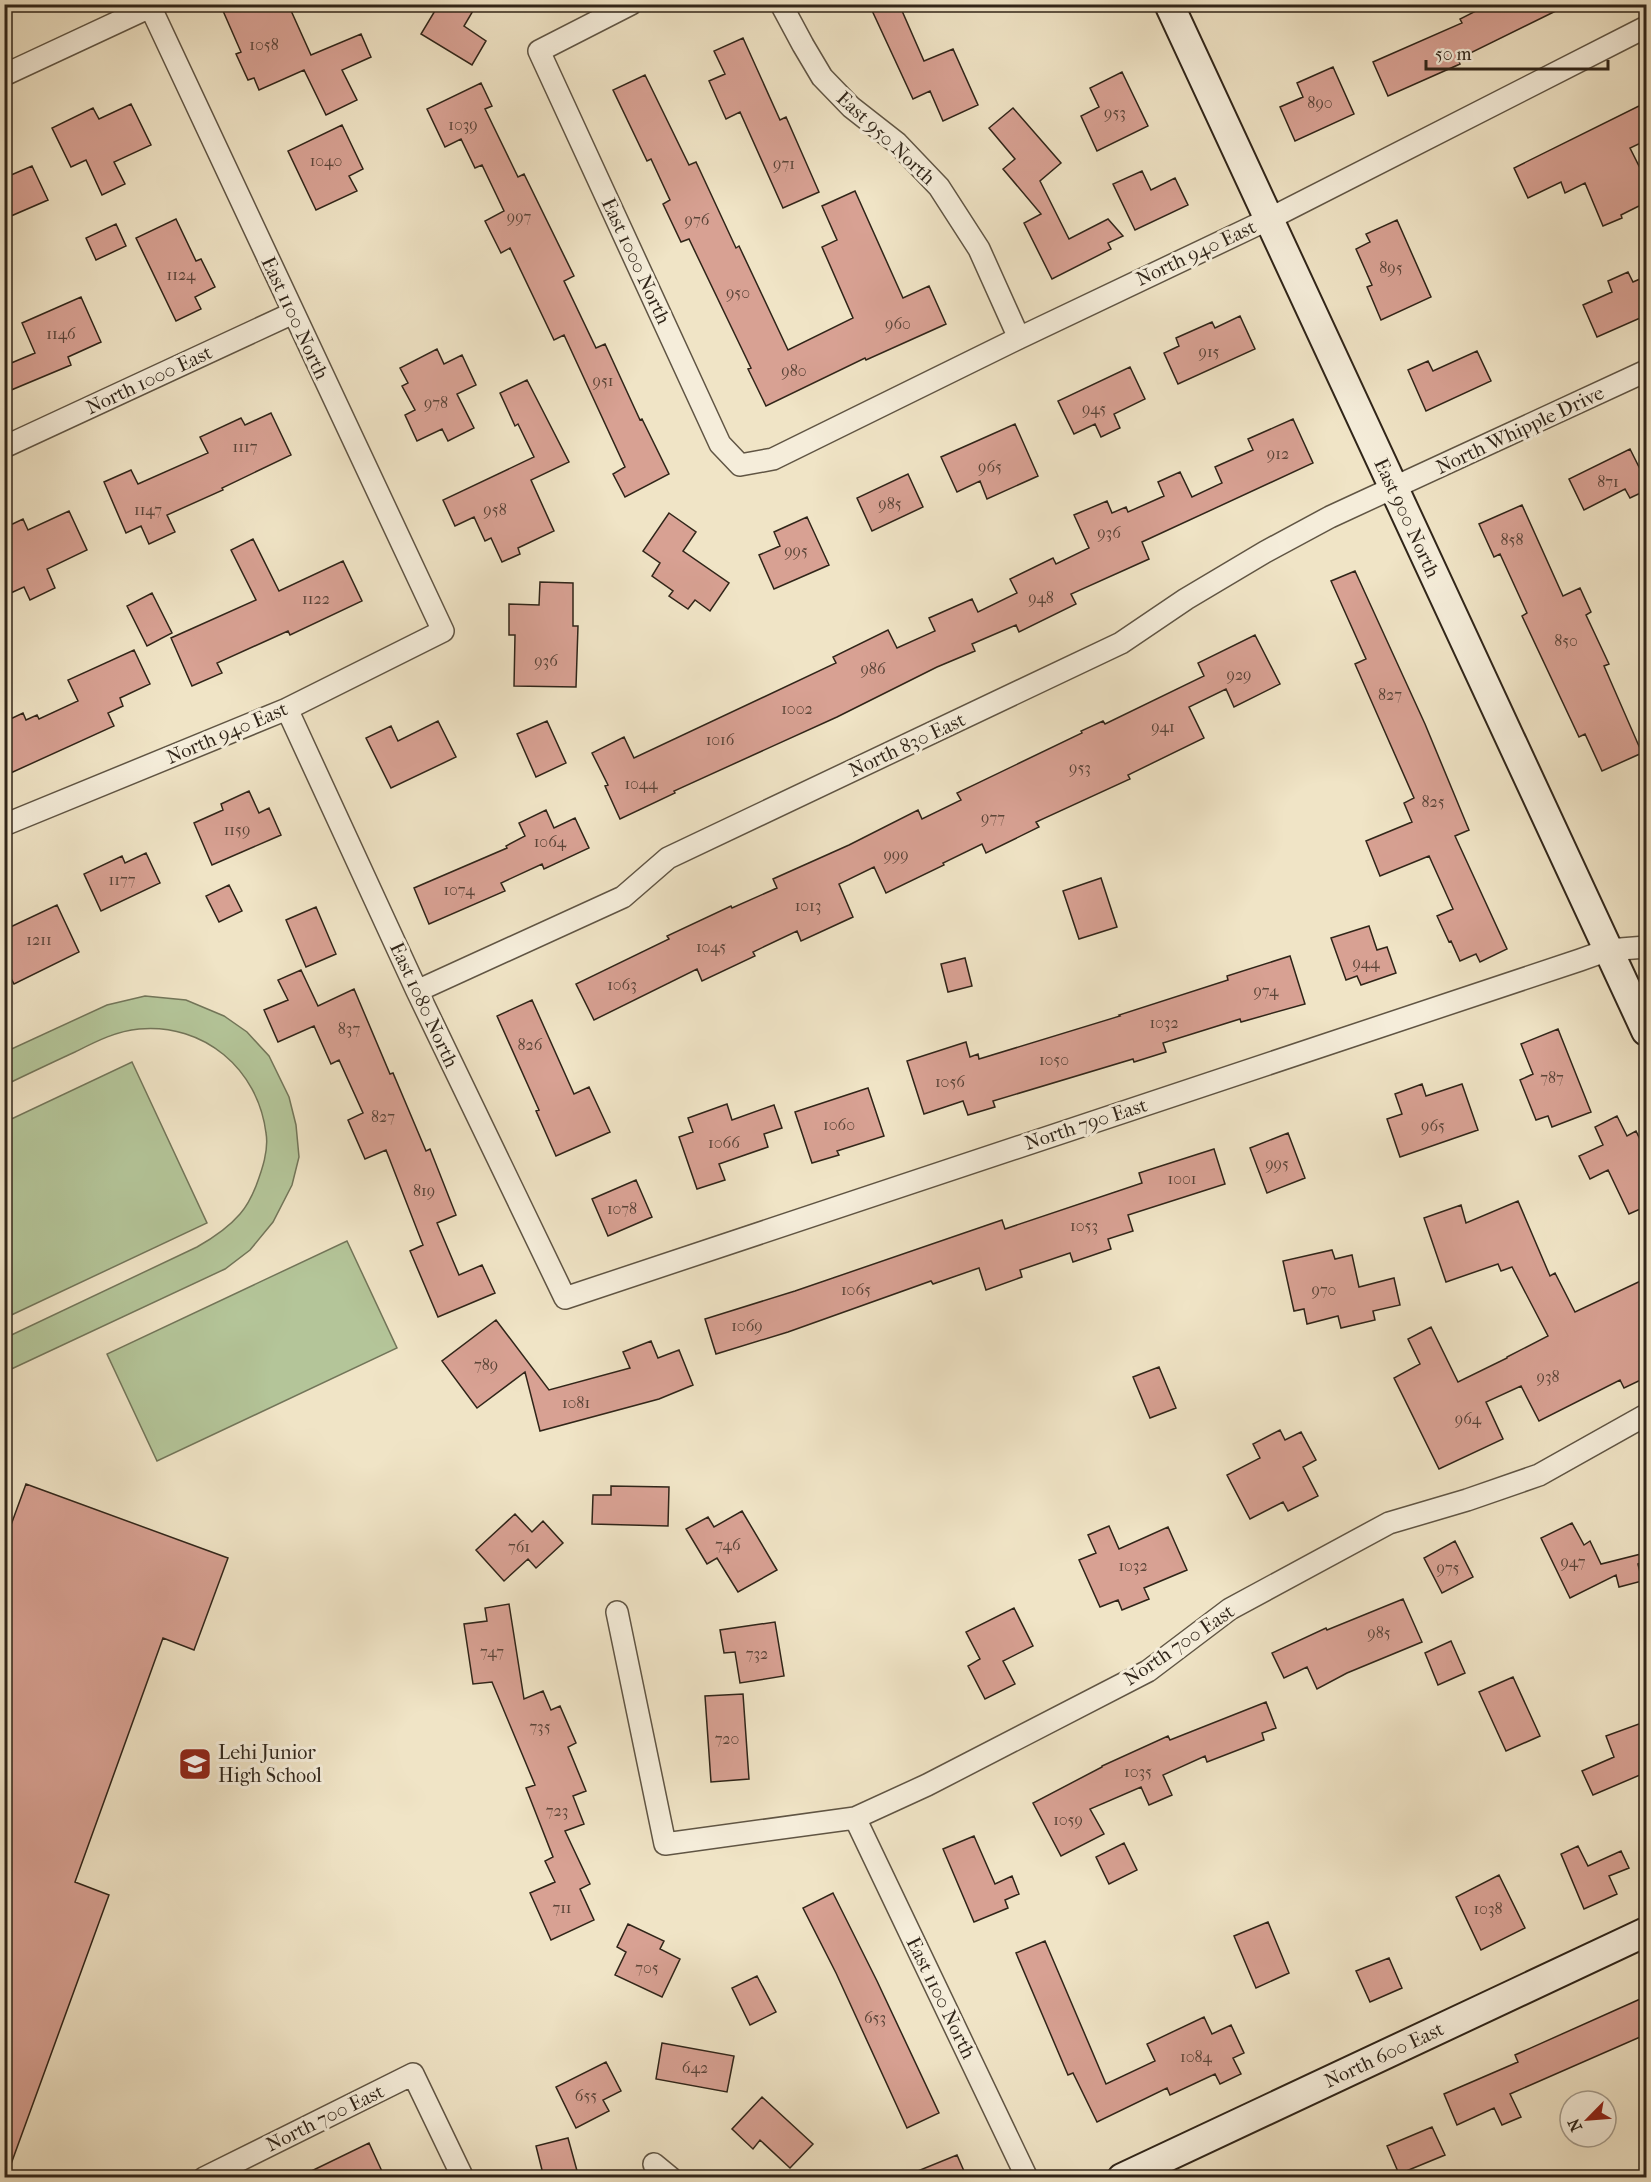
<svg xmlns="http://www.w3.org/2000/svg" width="1651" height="2182" viewBox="0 0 1651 2182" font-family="'IM FELL French Canon',serif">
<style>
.green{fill:#b4c599;stroke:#727559;stroke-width:1.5}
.building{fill:#d8a193;stroke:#302519;stroke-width:1.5}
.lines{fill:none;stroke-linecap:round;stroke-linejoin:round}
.street-casing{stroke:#605544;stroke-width:24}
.secondary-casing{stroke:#302519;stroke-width:32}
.street{stroke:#f5edda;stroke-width:21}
.secondary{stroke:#f5edda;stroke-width:28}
.labels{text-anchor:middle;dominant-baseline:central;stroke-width:6;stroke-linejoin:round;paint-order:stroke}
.number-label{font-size:16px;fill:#5a4438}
.street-label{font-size:20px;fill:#302519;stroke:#f5edda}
.poi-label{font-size:20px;fill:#302519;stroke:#f5edda;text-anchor:start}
</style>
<rect width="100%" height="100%" fill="#f0e4c6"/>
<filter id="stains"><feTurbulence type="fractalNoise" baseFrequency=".00333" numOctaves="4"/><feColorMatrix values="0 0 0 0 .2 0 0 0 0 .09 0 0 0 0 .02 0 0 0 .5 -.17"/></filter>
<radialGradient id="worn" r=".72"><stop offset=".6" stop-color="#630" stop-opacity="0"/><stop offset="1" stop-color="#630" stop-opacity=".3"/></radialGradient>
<path class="green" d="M145,996L186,1000L224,1016L247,1032L269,1056L289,1097L296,1125L299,1157L292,1185L273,1222L250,1250L225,1269L5,1372V1338L197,1247C213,1238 228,1228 240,1214C247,1206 252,1196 256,1186C262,1170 269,1150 266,1133C258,1069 204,1023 139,1029C116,1031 95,1042 75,1052C51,1063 28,1074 5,1085V1052L107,1005Z
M132,1062L207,1223L5,1318V1122Z
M347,1241L397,1348L157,1461L107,1354Z"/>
<path class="building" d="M220,4H288L311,55L361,34L371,57L342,70L357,100L326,115L304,70L259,90L254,78L248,80L236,54L241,52Z
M439,4H477L464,26L486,41L472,65L421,34Z
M869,4H899L924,61L953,49L978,105L943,121L930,91L913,99Z
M1475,4H1570L1458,59L1460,64L1388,96L1373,62L1462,23L1460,19L1478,10Z
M743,38L780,120L786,117L819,192L783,208L740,112L726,119L709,81L725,74L714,51Z
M1333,67L1354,114L1295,141L1280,107L1303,97L1297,83Z
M1122,72L1148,126L1097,151L1081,116L1099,107L1090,88Z
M645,75L689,165L696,162L736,248L739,246L788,350L853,318L822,247L837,240L822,206L855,191L903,298L929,286L946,324L866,360L865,358L766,406L748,369L751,368L689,239L681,242L663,204L670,200L651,159L647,161L613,90Z
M481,83L492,106L485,109L518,177L524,174L574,276L564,281L596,348L605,344L640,420L642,419L669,474L625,497L613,474L625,467L564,335L554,340L510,248L501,253L485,221L504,211L482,165L475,168L461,139L445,147L427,109Z
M1647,102V140L1630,148L1647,182V202L1621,215L1622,218L1603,226L1585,183L1565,193L1561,182L1528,198L1514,168Z
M131,104L151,145L114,162L125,184L102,195L86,160L71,167L52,128L93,108L99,119Z
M1013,108L1061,163L1040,181L1069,239L1108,219L1123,236L1108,243L1111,249L1052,279L1024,223L1041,214L1003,169L1015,159L989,128Z
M342,125L363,169L349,176L357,191L316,210L288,151Z
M32,166L48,200L4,219V178Z
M1142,171L1151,190L1175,178L1188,205L1135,230L1113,184Z
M176,219L196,261L201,259L215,287L195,297L201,309L176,321L136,238Z
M1397,220L1431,297L1381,320L1367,287L1372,285L1356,249L1370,242L1366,234Z
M116,224L126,246L96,260L86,238Z
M1628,272L1633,282L1647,276V315L1597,337L1583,305L1612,292L1608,281Z
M81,297L101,342L68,357L71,365L4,393V366L35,353L22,323Z
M1240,316L1255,349L1178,384L1164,353L1179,346L1176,338L1212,322L1215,328Z
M437,349L444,364L462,355L476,385L457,394L474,428L448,441L442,429L417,441L405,415L415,410L402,386L408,383L400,368Z
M1477,351L1491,381L1426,411L1408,370L1428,361L1433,371Z
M1130,367L1145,399L1114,414L1120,428L1101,437L1095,424L1074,434L1058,401Z
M527,380L569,462L531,480L554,531L518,548L520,554L502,562L491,538L485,541L474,517L455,526L443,500L534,457L518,424L515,426L500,393Z
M271,413L291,455L222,488L223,490L167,515L175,532L149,544L141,526L126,533L104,482L131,470L138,484L208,453L200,437L241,418L245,425Z
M1293,419L1313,463L1142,542L1149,559L1071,594L1076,604L1019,632L1016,625L972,644L975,651L937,667L837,717L674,791L675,793L620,819L605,786L608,785L592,753L624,737L634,758L836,663L833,657L888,630L897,648L935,631L929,618L972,599L978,612L1017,593L1010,579L1053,558L1056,564L1089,548L1074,515L1107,501L1112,513L1126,507L1128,512L1164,496L1158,482L1180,472L1192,497L1222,483L1215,467L1253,450L1248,439Z
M1015,424L1038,476L987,499L980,481L957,492L941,457Z
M1630,449L1647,483V490L1630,498L1625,489L1584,510L1569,479Z
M908,474L923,507L872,531L857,498Z
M1522,505L1563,596L1580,588L1591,612L1586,615L1609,664L1604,666L1642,753L1602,771L1585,734L1579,737L1522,616L1527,613L1500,554L1494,557L1479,524Z
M69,511L87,550L47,569L55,588L30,600L24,587L4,596V528L23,519L28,530Z
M669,513L696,532L683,551L729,583L710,611L695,600L688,609L669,596L673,591L652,576L660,563L643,551Z
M807,517L829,565L774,589L759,555L780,546L774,532Z
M253,539L279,591L343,561L362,601L290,635L288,631L217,663L222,673L192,686L171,638L256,600L231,550Z
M1355,571L1425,724L1469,830L1455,836L1507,949L1480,962L1476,954L1460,961L1451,941L1449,942L1437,916L1453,909L1429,856L1380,876L1366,841L1412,822L1404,803L1414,798L1355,664L1366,659L1331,581Z
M540,582L573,583V626H578L576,687L514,686L515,635H509V604L539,605Z
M152,593L172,633L147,646L127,606Z
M1255,635L1280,684L1234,707L1226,689L1189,707L1204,738L1128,775L1130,779L1036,822L1039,827L986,853L982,844L943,863L944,865L886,893L874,867L839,884L853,917L801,941L797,931L753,952L755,956L702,981L697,969L594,1020L576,984L669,939L667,936L731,906L732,908L777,888L773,879L849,845L918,810L922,819L961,800L957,793L1082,733L1081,731L1103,721L1105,724L1204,676L1198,663Z
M134,650L150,684L120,698L123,706L108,713L114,726L4,776V722L23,713L26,720L37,715L39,719L78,701L68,680Z
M438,721L456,757L391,788L366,738L391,726L398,741Z
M547,721L566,763L536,777L517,734Z
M249,791L259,813L269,808L281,835L212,865L194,823L223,810L221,804Z
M546,810L554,828L575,818L589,848L544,869L542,864L501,883L505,891L429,924L414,888L507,848L506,846L525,836L519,823Z
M146,853L160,883L101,911L84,874L122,856L125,863Z
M1101,878L1117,927L1079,939L1063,891Z
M229,885L242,911L219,922L206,896Z
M57,905L79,952L14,984L4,965V930Z
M316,907L336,954L306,967L286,920Z
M1369,926L1377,950L1387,947L1396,973L1361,985L1357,976L1346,980L1331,938Z
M1290,956L1305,1004L1241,1022L1240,1019L1163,1043L1166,1052L1134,1062L1133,1059L993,1101L995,1107L968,1115L963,1101L924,1114L907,1061L966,1042L970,1057L978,1054L979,1059L1120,1016L1119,1015L1228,980L1227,976Z
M965,958L972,986L948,992L941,964Z
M301,970L318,1006L354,989L390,1074L393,1073L426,1151L430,1149L456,1215L437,1223L459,1275L482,1265L495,1293L438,1317L410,1251L423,1245L386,1150L365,1159L348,1120L363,1113L339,1060L331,1064L314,1026L278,1042L264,1010L288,1000L278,980Z
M532,1000L574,1094L589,1087L610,1132L556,1156L536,1111L539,1110L497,1016Z
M1558,1029L1591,1112L1552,1127L1548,1116L1536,1120L1520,1080L1533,1074L1521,1044Z
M1422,1084L1426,1096L1462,1084L1478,1130L1400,1157L1387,1119L1402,1114L1395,1094Z
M868,1088L884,1136L837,1151L839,1155L812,1163L795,1112Z
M727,1104L732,1120L774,1105L782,1128L764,1134L768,1147L719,1164L725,1180L697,1189L679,1137L693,1132L688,1118Z
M1617,1116L1627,1136L1636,1131L1647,1154V1206L1629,1214L1608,1170L1590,1179L1579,1156L1603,1145L1595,1127Z
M1288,1133L1305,1178L1267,1193L1250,1148Z
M1214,1149L1225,1184L1128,1215L1133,1231L1108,1239L1111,1249L1073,1262L1070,1253L1020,1270L1022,1277L986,1290L979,1268L933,1284L931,1281L788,1332L716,1354L705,1319L795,1291L1002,1220L1005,1229L1142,1183L1139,1173Z
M636,1180L652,1217L608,1236L592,1199Z
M1518,1201L1550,1276L1555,1273L1575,1312L1647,1278V1377L1624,1388L1620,1380L1539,1421L1521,1386L1486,1402L1503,1439L1439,1469L1394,1378L1420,1364L1408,1339L1431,1327L1458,1382L1507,1358V1357L1548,1336L1512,1267L1501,1271L1498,1264L1446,1282L1424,1218L1461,1205L1466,1223Z
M1332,1250L1335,1259L1352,1255L1359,1287L1394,1278L1400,1305L1373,1311L1375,1320L1341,1328L1338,1316L1307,1324L1304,1309L1294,1311L1283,1261Z
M496,1320L549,1390L630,1368L623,1352L651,1341L658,1358L679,1350L693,1385L659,1399L540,1431L525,1372L477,1408L442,1361Z
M1159,1367L1176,1408L1150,1418L1133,1377Z
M1280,1430L1285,1440L1301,1432L1316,1460L1303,1467L1318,1496L1288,1511L1283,1502L1250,1519L1227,1475L1260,1458L1253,1444Z
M26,1484L228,1558L194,1650L163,1638L75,1882L109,1895L7,2175L4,2174V1544Z
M611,1486L669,1487L668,1526L592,1524L593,1495H611Z
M742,1511L777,1570L738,1592L717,1558L707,1564L686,1529L708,1517L714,1527Z
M515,1514L532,1532L543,1521L563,1543L536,1568L528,1559L504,1581L476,1550Z
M1572,1523L1584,1545L1590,1541L1601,1564L1641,1554L1643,1562L1638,1564L1642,1581L1619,1587L1616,1575L1570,1598L1541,1538Z
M1109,1526L1119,1549L1168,1527L1187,1570L1144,1588L1149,1599L1122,1610L1118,1600L1100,1607L1079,1560L1096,1553L1088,1535Z
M1455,1541L1473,1577L1442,1593L1424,1558Z
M1403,1599L1422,1642L1347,1673L1317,1689L1307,1667L1284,1678L1272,1653L1326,1628L1327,1630Z
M509,1604L524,1699L543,1691L551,1710L560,1706L576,1743L568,1747L586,1791L573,1796L584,1824L565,1831L590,1884L580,1889L594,1920L551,1940L530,1893L555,1882L545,1861L553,1857L526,1788L535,1785L492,1682L473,1684L464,1624L487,1621L485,1608Z
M1014,1608L1033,1646L1003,1661L1015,1684L985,1699L968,1666L980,1659L966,1632Z
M775,1622L784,1676L740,1683L735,1652L724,1653L720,1630Z
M1451,1641L1465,1673L1438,1685L1425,1653Z
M1513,1677L1540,1736L1506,1751L1479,1692Z
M743,1694L749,1779L711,1782L705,1696Z
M1266,1702L1276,1728L1262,1733L1264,1740L1207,1762L1205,1756L1163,1775L1172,1795L1149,1805L1141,1787L1090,1809L1104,1834L1061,1856L1033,1803L1102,1767V1766L1168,1736L1170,1740Z
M1647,1721V1772L1593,1795L1582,1771L1614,1757L1606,1736Z
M974,1836L995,1884L1012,1876L1019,1894L1005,1900L1008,1908L974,1922L943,1849Z
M1124,1843L1137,1870L1109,1884L1096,1857Z
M1578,1846L1588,1866L1621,1851L1629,1868L1609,1876L1617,1894L1584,1909L1561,1854Z
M1499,1875L1525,1928L1481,1950L1456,1897Z
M833,1893L877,1981L939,2113L907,2128L836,1973L803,1908Z
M1268,1922L1289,1973L1256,1988L1234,1936Z
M628,1924L664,1941L660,1949L680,1959L662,1997L615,1975L626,1952L617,1947Z
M1045,1941L1106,2084L1155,2061L1147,2044L1204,2017L1212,2034L1231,2025L1244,2053L1233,2058L1241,2074L1220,2084L1215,2074L1170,2095L1167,2088L1097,2122L1073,2073L1068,2075L1016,1953Z
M1389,1958L1402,1988L1370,2002L1356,1971Z
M757,1976L776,2012L750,2025L732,1988Z
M1647,1996V2034L1510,2094L1521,2117L1502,2125L1494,2108L1457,2125L1444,2094L1518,2062L1515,2055Z
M662,2043L734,2056L727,2092L656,2079Z
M606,2062L621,2091L603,2100L609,2111L576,2128L556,2087Z
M762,2097L813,2144L790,2168L760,2140L753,2149L732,2129Z
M1432,2127L1445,2155L1399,2174L1387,2146Z
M568,2138L579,2178H544L536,2146Z
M369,2143L385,2178H297Z
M957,2155L967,2178H904L903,2177Z"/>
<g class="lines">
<defs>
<path id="street" d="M631,4L539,51L720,444L740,465L773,459L1019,338L1269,219L1646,27
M781,4L803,45L822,77L851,107L897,143L939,187L979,249L1019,338
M4,75L150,7
M4,447L293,313
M287,709L417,991L565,1298L1580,960L1608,950L1646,947
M4,825L287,709L443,631L149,4
M417,991L623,897L668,858L1121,643L1186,599L1265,552L1330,517L1646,371
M617,1612L665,1844L855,1818L927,1785L1148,1671L1230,1609L1389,1523L1467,1500L1539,1475L1646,1415
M855,1818L1027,2178
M654,2164L671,2178
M204,2178L413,2074L463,2178"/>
<path id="secondary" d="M1169,4L1646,1031
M1122,2178L1646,1932"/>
</defs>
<use href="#street" class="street-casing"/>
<use href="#secondary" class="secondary-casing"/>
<use href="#street" class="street"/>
<use href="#secondary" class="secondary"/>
</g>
<defs>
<symbol id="school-square" viewBox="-11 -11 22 22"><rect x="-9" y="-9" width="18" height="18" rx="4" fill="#8f2418" stroke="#f5edda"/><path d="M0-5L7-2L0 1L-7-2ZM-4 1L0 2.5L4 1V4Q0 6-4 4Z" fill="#fff"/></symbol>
</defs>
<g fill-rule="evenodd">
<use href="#school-square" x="176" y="1745" width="38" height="38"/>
</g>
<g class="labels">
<g class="number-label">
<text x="264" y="44">1058</text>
<text x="1320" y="102">890</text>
<text x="1115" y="112">953</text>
<text x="463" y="124">1039</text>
<text x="326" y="160">1040</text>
<text x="784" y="163">971</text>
<text x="519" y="216">997</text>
<text x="697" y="219">976</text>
<text x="1391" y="267">895</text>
<text x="181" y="274">1124</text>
<text x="738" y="292">950</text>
<text x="898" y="323">960</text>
<text x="61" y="333">1146</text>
<text x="1209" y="351">915</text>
<text x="794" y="370">980</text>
<text x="603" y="380">951</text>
<text x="436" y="402">978</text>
<text x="1094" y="408">945</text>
<text x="245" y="446">1117</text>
<text x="1278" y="453">912</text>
<text x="990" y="466">965</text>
<text x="1608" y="481">871</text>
<text x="890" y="503">985</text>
<text x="148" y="509">1147</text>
<text x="495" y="509">958</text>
<text x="1109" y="532">936</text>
<text x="1512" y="539">858</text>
<text x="796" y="550">995</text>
<text x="1041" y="597">948</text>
<text x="316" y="598">1122</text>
<text x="1566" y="640">850</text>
<text x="546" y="660">936</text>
<text x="873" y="668">986</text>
<text x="1239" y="674">929</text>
<text x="1390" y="694">827</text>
<text x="797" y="708">1002</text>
<text x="1163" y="726">941</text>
<text x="720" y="739">1016</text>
<text x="1080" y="767">953</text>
<text x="641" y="783">1044</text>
<text x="1433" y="801">825</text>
<text x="993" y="817">977</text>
<text x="237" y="829">1159</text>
<text x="550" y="841">1064</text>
<text x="896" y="854">999</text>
<text x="122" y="879">1177</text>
<text x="459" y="889">1074</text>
<text x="808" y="905">1013</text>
<text x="39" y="939">1211</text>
<text x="711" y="946">1045</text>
<text x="1366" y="962">944</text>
<text x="622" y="984">1063</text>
<text x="1266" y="990">974</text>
<text x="1164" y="1022">1032</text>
<text x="349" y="1028">837</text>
<text x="530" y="1044">826</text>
<text x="1054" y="1059">1050</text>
<text x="1552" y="1077">787</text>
<text x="950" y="1081">1056</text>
<text x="383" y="1116">827</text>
<text x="839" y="1124">1060</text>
<text x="1433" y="1125">965</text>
<text x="724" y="1142">1066</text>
<text x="1277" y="1163">995</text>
<text x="1182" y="1178">1001</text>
<text x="424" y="1190">819</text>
<text x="622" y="1208">1078</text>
<text x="1084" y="1225">1053</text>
<text x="856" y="1289">1065</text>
<text x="1324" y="1289">970</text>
<text x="747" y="1325">1069</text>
<text x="486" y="1364">789</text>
<text x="1548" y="1376">938</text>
<text x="576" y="1402">1081</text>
<text x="1468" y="1418">964</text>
<text x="728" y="1544">746</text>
<text x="519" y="1546">761</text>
<text x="1573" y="1561">947</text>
<text x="1133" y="1565">1032</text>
<text x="1448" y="1567">975</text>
<text x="1379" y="1632">985</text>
<text x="492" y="1651">747</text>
<text x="757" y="1653">732</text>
<text x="540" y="1726">735</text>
<text x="727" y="1738">720</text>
<text x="1138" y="1771">1035</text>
<text x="557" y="1810">723</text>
<text x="1068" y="1819">1059</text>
<text x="562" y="1907">711</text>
<text x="1488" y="1908">1038</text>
<text x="647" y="1967">705</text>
<text x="875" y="2017">653</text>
<text x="1196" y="2056">1084</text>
<text x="695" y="2067">642</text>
<text x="586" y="2095">655</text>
</g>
<g class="street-label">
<text transform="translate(886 138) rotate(43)">East 950 North</text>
<text transform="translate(1196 253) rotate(-25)">North 940 East</text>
<text transform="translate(636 261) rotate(65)">East 1000 North</text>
<text transform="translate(295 318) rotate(65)">East 1100 North</text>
<text transform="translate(149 380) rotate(-25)">North 1000 East</text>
<text transform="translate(1520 430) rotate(-25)">North Whipple Drive</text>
<text transform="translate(1407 518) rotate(65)">East 900 North</text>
<text transform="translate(227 733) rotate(-23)">North 940 East</text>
<text transform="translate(907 745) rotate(-25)">North 830 East</text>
<text transform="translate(424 1005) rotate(65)">East 1080 North</text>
<text transform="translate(1086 1124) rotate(-18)">North 790 East</text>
<text transform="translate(1179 1645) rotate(-34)">North 700 East</text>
<text transform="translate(941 1998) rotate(64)">East 1100 North</text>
<text transform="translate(1384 2055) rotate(-25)">North 600 East</text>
<text transform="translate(325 2118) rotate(-26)">North 700 East</text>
</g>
<g class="poi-label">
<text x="218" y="1752">Lehi Junior<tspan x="218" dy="23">High School</tspan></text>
</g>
</g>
<rect width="1651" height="2182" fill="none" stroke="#f0e4c6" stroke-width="24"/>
<rect x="6" y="6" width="1639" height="2170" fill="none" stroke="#302519" stroke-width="3"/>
<rect x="12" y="12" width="1627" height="2158" fill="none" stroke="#302519" stroke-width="1.5"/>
<g transform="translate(1588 2119) rotate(245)"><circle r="28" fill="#f5edda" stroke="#a69d8d" stroke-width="1.5"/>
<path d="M0-4.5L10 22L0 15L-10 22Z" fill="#8f2418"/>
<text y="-9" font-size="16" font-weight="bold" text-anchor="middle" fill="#302519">N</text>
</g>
<path d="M1426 60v9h182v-9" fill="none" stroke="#302519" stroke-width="3"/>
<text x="1435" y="60" font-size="18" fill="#302519" stroke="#f5edda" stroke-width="4.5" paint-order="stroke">50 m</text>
<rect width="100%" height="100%" filter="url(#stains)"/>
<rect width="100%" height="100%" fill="url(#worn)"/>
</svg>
